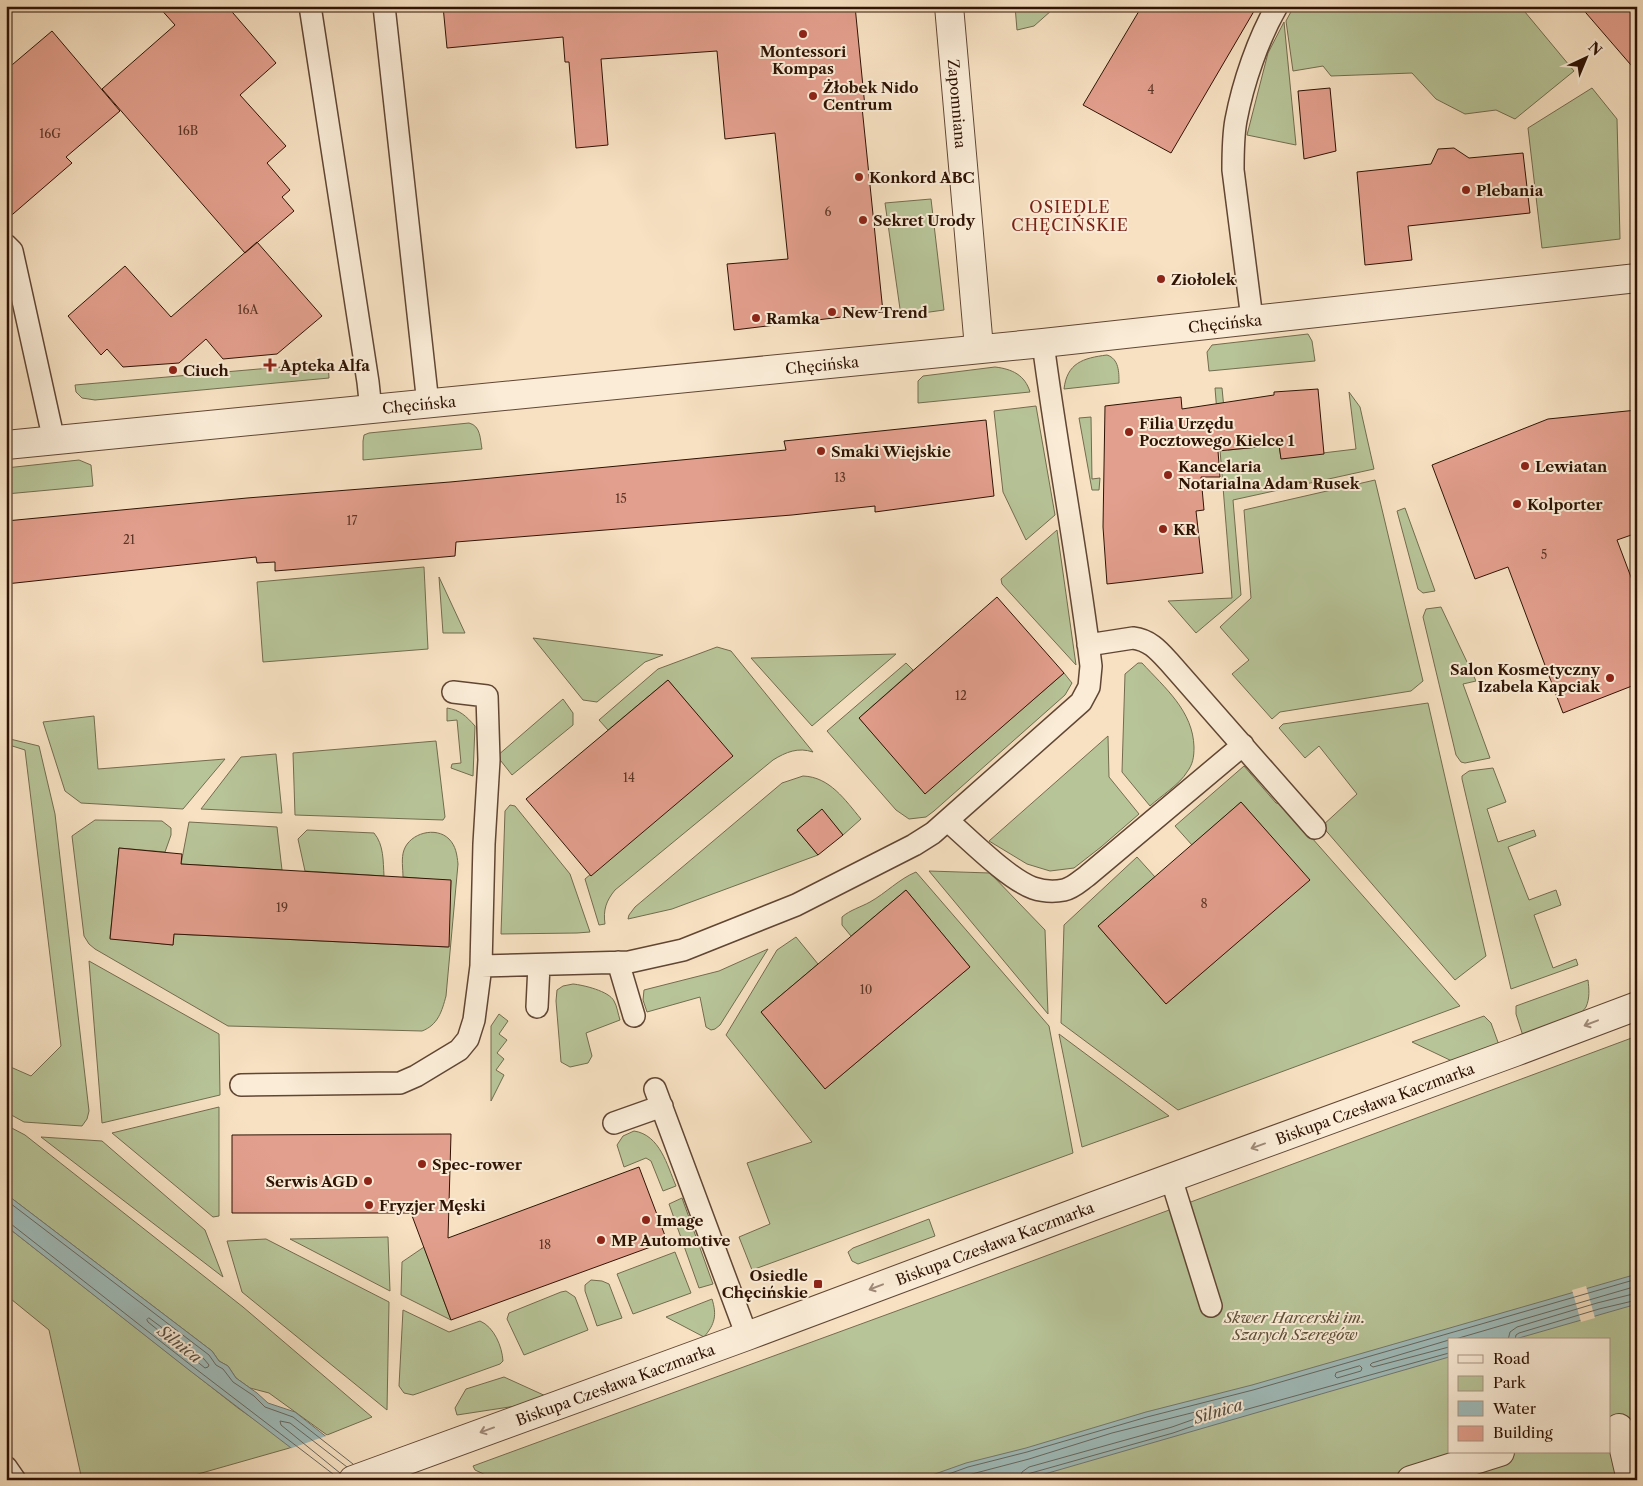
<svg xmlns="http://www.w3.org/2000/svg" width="1643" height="1486" viewBox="0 0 1643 1486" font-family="'Libre Caslon Text',serif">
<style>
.green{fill:#b7c498;stroke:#736c4e;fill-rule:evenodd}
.water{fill:#9fbcbb;stroke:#727872}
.pier{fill:#f7e1c2}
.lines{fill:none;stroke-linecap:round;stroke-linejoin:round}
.shore{stroke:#676860;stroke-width:1}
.building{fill:#e39f8d;stroke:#2f1304}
.service-casing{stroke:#614634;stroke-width:24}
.pedestrian-casing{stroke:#614634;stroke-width:30}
.minor-casing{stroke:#614634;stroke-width:30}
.service{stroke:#faecd7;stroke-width:21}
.pedestrian{stroke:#faecd7;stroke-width:28}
.minor{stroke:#faecd7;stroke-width:28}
.oneway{stroke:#9f8a78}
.poi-dot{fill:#8f2418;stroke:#faecd7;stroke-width:2}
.labels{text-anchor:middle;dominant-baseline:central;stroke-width:4;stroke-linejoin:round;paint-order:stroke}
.number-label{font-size:12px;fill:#5c3626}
.poi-label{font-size:15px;font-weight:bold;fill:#2f1304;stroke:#faecd7;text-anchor:start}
.street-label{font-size:15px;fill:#2f1304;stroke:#faecd7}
.park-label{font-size:15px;font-style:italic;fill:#5f5138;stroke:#faecd7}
.neighbourhood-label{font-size:16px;letter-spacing:1px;fill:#7a1f14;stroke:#faecd7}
.water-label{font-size:16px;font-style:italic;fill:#564e44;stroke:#faecd7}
</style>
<rect width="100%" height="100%" fill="#f7e1c2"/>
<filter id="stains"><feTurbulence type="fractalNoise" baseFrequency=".004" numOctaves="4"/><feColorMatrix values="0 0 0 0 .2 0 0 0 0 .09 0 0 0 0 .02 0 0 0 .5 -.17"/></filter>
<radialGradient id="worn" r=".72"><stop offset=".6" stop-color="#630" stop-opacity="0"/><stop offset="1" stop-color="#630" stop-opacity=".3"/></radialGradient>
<path class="green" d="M1015,6H1053L1052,10L1034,26L1017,30Z
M1294,6H1520L1574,71L1515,119L1496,110L1465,114L1436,99L1412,73L1331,76L1323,66L1293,71L1286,21Z
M1284,22L1296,145L1247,135L1268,53Z
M1592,88L1617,119L1620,239L1542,248L1528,128Z
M931,199L944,310L901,316L885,203Z
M1308,334L1312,341L1315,361L1209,371L1207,352L1212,345Z
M1107,355C1119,359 1119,372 1119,383L1064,389C1067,363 1083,358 1107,355Z
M328,363L329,378L95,400L82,398L76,392L75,385Z
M995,367C1012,369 1025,375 1030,392L918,403V381L923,376Z
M1215,388H1222L1228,450L1279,445L1281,458L1356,449L1349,392L1360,407L1374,469L1233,500L1241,595L1196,633L1168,601L1232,598Z
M1036,406L1055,515L1026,540L1003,492L994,411Z
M1091,417L1092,479L1100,478L1099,490H1092L1079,418Z
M469,423C481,426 480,439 482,449L363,460V441L364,435L369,433Z
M79,460L91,465L93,486L6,494V468Z
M1375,480L1423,681L1411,691L1280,712L1272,719L1232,674L1249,660L1220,627L1251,598L1244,510Z
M1405,508L1435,591L1423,593L1418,589L1397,511Z
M1057,530L1076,665L1002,584L1001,579Z
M424,567L428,649L263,662L257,582Z
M439,577L465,633H443Z
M1441,607L1476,681L1463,684L1490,758L1465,763L1461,762L1456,755L1423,617L1426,609Z
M533,638L663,655L645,662L597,702L583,700Z
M717,647L731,651L813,752C798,747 786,752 773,760L615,890C606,901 603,910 605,924L599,925L585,879L732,756L668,680L608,730L599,720L658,669Z
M896,654L812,726L751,658Z
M906,663L913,670L859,718L925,793L1064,673L1072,683L1065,695L934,811L926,817L909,819L896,810L827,731Z
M1138,663H1142C1165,688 1193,711 1194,747C1194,757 1193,764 1187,772C1180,784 1161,796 1150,806L1122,772L1125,674Z
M563,699L573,713V725L512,775L497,756Z
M1428,703L1486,956L1455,980L1322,826L1357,794L1319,746L1305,758L1279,728L1283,724Z
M447,708C460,710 466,716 475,726L473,776L451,768L452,764L461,763L457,720L447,721Z
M94,716L98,769L225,759L183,809L81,803L65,791L43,722Z
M1108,736L1109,777L1139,814L1101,847L1074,868L1050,871L1027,864L989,841Z
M10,739L39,746L55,814L89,1111L87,1119L82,1126L24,1122L6,1112V1065L31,1076L61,1046L25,750L6,744Z
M436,741L445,817L443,820L295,815L293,753Z
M276,754L282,813L201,809L241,757Z
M1244,766L1276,803L1282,804L1460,1006L1178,1110L1061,1023L1064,925L1137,857L1155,877L1098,926L1166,1004L1309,880L1241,802L1192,845L1175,826Z
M1493,768L1506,802L1487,809L1498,842L1534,830L1536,836L1508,847L1529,900L1556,890L1561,905L1534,915L1553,968L1576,959L1578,965L1511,989L1462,779V776L1469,771Z
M803,776C830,777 845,800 861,819L843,835L822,810L797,830L818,855L672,909L628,919L629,915L635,907L782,783Z
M510,805L515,806L570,874L590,932L577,933L501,934L505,811Z
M95,820L162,821L171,828V835L165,852L119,848L110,938L173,945L174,934L448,947L451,881L403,877C403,869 401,858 404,850C410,833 436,826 449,839C456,846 457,855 458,864L446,996C442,1011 438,1025 422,1031L228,1026L95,949L89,944L84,936L72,836Z
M189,822L277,827L282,870L181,864Z
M307,830L374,833C384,845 383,861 384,876L305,871L298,839Z
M929,871L990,873L1045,930L1048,1014Z
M916,872L1049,1026L1073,1153L752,1270L739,1237L770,1224L747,1163L812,1142L726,1035L777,950L796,937L818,964L761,1012L826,1088L970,967L906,890L851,936L842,925V917C850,910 861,907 870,902C886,893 899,879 916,872Z
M768,949L720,1025L715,1029L711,1030L706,1027L700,997L647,1012L643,1000L644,990L719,971Z
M89,961L219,1034L220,1095L102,1123Z
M1588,980C1589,989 1590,998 1586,1007C1578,1021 1538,1030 1523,1036L1516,1014V1006Z
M573,984C583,985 609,991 614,1001C617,1006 618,1014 620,1020L586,1033L592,1056L588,1063L570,1067L561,1062L556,1001L557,990L563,986Z
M499,1014L508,1021L499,1034L507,1040L497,1053L504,1059L496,1070L504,1075L491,1101V1026Z
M1484,1016L1491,1023L1499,1045L1454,1062L1412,1042Z
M1059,1034L1169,1116L1082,1147Z
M1637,1036V1480H491L490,1477L475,1470L473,1466L973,1283ZM1449,1340H1609V1452H1449Z
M219,1107V1216L213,1217L112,1133Z
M6,1125L25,1135L243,1307L372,1417L327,1435L269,1393L250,1388L236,1378L228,1366L219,1361L212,1351L6,1194Z
M634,1131C660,1135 667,1165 676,1186L663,1191L651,1161L646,1158L624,1167L617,1145L623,1136Z
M41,1137L102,1141L205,1230L223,1277Z
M682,1198L713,1284L699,1288L669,1204Z
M929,1219L935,1236L858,1264L852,1261L848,1252L853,1248Z
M6,1226L238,1408L293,1447L177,1480H82L49,1330L6,1295Z
M388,1237L390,1291L290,1239Z
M266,1239L389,1302L387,1410L242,1292L227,1241Z
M424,1247L451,1320L401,1295L402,1262Z
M675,1252L691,1293L633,1314L617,1274Z
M591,1280L602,1281L609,1284L622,1318L597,1326L585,1291V1285Z
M566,1291L575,1297L588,1330L524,1355L507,1319L509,1313L561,1292Z
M712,1299C717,1315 715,1324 704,1337L666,1317Z
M403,1310L449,1332L480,1321C494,1327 502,1346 503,1361L500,1364L419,1393L413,1395L404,1393L399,1386Z
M504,1377L548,1397L516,1406L457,1415L455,1408L466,1389Z"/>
<path class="water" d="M6,1194L212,1351L219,1361L228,1366L236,1378L257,1393L268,1403L295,1412L381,1480H333L189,1370L6,1226Z
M1637,1274V1304L1512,1340H1449V1357L1024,1480H918L966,1463L1026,1448L1146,1412L1252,1385Z"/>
<path class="pier" d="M1586,1286L1595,1318L1581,1322L1572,1290Z
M329,1435L383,1478L384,1480H329L289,1449Z"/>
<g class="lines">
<path class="shore" d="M6,1200L209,1355L216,1365L223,1369L233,1382L254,1396L265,1407L293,1417L353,1464
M6,1223L11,1224L192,1366L333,1474L335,1480
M149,1318L204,1359L209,1365L208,1367L205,1368L148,1322L147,1320Z
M1449,1340L1372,1363L1370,1365L1373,1367L1449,1347
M1452,1340L1637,1286
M1508,1340L1510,1332L1517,1327L1597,1303L1637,1293
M1515,1340L1516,1335L1519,1333L1599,1309L1637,1300
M1360,1366L1362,1368L1361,1371L1337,1378L1335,1376L1336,1373Z
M340,1473L281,1425L280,1421L290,1423L347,1467
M932,1480L968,1467L1027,1452L1147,1417L1253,1390L1637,1279
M949,1480L1029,1459L1112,1433L1215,1407L1218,1408L1217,1411L1172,1427L1029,1467L1022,1472L1020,1480
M1027,1480V1475L1031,1473L1173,1433L1219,1417L1302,1394L1449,1353"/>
</g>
<path class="building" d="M158,6H227L276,63L240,95L286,146L267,163L290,190L282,197L294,211L245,253L102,89L175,25Z
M443,6H855L865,107H862L883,312L734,330L727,264L788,259L775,133L725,139L717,51L601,59L608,145L576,148L569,62H565L563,37L447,48Z
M1142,6H1257L1171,153L1083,105Z
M1580,6H1637V72Z
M52,31L120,111L66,157L72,163L6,220V70Z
M1330,88L1336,151L1304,159L1298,91Z
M1454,148L1469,158L1523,153L1530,213L1408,226L1412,260L1365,265L1357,172L1431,164L1438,149Z
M257,242L322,316L277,354L223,359L206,339L179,363L123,367L107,349L101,355L68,316L125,266L171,317Z
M1318,389L1324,454L1281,459L1279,445L1218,451L1220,477H1201L1204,510L1196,511L1203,573L1107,584L1103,527L1105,406L1181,397L1182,409L1274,395V392Z
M1637,410V533L1617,540L1637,593V684L1563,713L1508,567L1475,579L1432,465L1548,419Z
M986,420L994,496L875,512V506L792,515L456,542L455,556L432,558L275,571V562L257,563L256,557L6,584V521L247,498L450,482L786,450L784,441Z
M997,597L1064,673L925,794L859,718Z
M668,680L733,756L591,876L526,799Z
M1241,802L1310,880L1166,1004L1098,926Z
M822,809L843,835L818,855L797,830Z
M119,848L182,854L181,864L451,880L449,947L174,934L173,945L110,939Z
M906,890L970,967L825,1089L761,1012Z
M451,1134L448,1238L639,1167L667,1241L451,1320L411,1213H232V1135Z"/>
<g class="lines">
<defs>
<path id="service" d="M310,6L368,382L371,410
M384,6L428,404
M6,245L12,251L54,441
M1252,319L1233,170C1233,154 1233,136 1236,120C1243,83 1258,39 1277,6
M1088,645L1133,638C1150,640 1159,651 1170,663L1315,828
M948,821C970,840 1007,878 1033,888C1042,891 1054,892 1064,890C1073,888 1080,881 1087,876L1243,745
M618,962L634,1016
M481,966L629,962L683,950L796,905L914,845L933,833L1081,702L1089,687L1091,666C1078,558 1057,451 1043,343
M537,1007L539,965
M241,1085L400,1083L416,1076L459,1050L468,1039L474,1020L481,966L484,844L489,760L487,696L453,692
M655,1089L747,1336
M614,1123L662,1106
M1171,1178L1211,1306
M6,1467L15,1480"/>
<path id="pedestrian" d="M1619,1428L1631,1480
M1411,1480L1500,1452"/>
<g id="minor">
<path id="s1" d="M949,6L979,348"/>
<path id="s2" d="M6,445L1043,343L1637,278"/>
<path id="s3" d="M353,1480L747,1336L1091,1207L1515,1052L1637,1006"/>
</g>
</defs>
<use href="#service" class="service-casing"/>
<use href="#pedestrian" class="pedestrian-casing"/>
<use href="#minor" class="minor-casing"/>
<use href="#service" class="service"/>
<use href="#pedestrian" class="pedestrian"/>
<use href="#minor" class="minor"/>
</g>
<defs><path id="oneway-shaft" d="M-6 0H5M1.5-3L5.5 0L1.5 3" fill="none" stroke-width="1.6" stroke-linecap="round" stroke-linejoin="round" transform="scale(1.25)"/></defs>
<g class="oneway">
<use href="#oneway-shaft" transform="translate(1591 1023) rotate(159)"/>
<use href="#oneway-shaft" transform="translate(1258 1146) rotate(160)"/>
<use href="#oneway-shaft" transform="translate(876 1287) rotate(159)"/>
<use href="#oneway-shaft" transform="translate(487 1430) rotate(160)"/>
</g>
<g class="poi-dot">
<circle cx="803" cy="34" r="5"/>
<circle cx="813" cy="96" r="5"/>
<circle cx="859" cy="177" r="5"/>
<circle cx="1466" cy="190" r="5"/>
<circle cx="863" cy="220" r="5"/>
<circle cx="1161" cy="279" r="5"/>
<circle cx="832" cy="312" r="5"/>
<circle cx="756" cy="318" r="5"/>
<path d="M267.5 357.5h5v5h5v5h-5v5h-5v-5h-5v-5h5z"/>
<circle cx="173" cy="370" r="5"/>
<circle cx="1129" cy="432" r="5"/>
<circle cx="821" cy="451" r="5"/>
<circle cx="1525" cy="466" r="5"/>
<circle cx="1168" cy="475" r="5"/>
<circle cx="1517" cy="504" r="5"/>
<circle cx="1163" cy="529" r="5"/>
<circle cx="1610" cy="678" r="5"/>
<circle cx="422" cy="1164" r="5"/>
<circle cx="368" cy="1181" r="5"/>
<circle cx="369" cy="1205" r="5"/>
<circle cx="646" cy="1220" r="5"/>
<circle cx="601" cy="1240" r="5"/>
<rect x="813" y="1279" width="10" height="10" rx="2.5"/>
</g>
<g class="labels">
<g class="number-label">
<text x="1151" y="89">4</text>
<text x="188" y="130">16B</text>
<text x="50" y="133">16G</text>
<text x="828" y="211">6</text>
<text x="248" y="309">16A</text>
<text x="840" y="477">13</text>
<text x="621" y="498">15</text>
<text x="352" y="520">17</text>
<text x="129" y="539">21</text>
<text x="1544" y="554">5</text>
<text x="961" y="695">12</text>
<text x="629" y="777">14</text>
<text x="1204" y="903">8</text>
<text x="282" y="907">19</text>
<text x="866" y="989">10</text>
<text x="545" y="1244">18</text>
</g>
<g class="poi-label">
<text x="803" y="51" text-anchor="middle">Montessori<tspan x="803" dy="17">Kompas</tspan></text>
<text x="823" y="87">Żłobek Nido<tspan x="823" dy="17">Centrum</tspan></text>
<text x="869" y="177">Konkord ABC</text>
<text x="1476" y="190">Plebania</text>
<text x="873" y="220">Sekret Urody</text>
<text x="1171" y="279">Ziołolek</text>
<text x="842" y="312">New Trend</text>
<text x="766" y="318">Ramka</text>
<text x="280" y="365">Apteka Alfa</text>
<text x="183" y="370">Ciuch</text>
<text x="1139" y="423">Filia Urzędu<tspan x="1139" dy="17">Pocztowego Kielce 1</tspan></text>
<text x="831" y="451">Smaki Wiejskie</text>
<text x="1178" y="466">Kancelaria<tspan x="1178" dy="17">Notarialna Adam Rusek</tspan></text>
<text x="1535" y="466">Lewiatan</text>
<text x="1527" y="504">Kolporter</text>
<text x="1173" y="529">KR</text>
<text x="1600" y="669" text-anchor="end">Salon Kosmetyczny<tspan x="1600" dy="17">Izabela Kapciak</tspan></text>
<text x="432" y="1164">Spec-rower</text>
<text x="358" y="1181" text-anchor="end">Serwis AGD</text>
<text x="379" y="1205">Fryzjer Męski</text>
<text x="656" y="1220">Image</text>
<text x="611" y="1240">MP Automotive</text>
<text x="808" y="1275" text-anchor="end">Osiedle<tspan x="808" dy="17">Chęcińskie</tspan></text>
</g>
<g class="street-label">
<text stroke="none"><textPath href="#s1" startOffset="98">Zapomniana</textPath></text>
<text stroke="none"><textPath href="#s2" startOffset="1225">Chęcińska</textPath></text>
<text stroke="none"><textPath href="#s2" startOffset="820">Chęcińska</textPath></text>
<text stroke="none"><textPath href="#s2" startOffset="415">Chęcińska</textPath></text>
<text stroke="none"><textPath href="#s3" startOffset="1089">Biskupa Czesława Kaczmarka</textPath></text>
<text stroke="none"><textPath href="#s3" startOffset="684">Biskupa Czesława Kaczmarka</textPath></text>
<text stroke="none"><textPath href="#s3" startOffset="279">Biskupa Czesława Kaczmarka</textPath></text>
</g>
<g class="park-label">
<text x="1295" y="1317">Skwer Harcerski im.<tspan x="1295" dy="17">Szarych Szeregów</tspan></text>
</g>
<g class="neighbourhood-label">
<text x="1070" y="207">OSIEDLE<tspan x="1070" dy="18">CHĘCIŃSKIE</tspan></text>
</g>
<g class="water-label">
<text transform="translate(180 1344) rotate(38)">Silnica</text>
<text transform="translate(1218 1411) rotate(-17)">Silnica</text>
</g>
</g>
<rect width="1643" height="1486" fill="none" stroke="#f7e1c2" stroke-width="25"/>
<rect x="8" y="8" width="1628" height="1471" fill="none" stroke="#2f1304" stroke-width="2.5"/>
<rect x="12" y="12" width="1618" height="1461" fill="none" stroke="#2f1304"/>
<rect x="1448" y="1338" width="162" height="115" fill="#faecd7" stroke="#a99583"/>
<rect x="1458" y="1355" width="25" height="8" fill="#faecd7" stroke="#a99583"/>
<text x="1493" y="1364" font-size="15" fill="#2f1304">Road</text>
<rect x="1458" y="1376" width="25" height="15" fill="#b7c498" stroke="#a99583"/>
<text x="1493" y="1388" font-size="15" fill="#2f1304">Park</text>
<rect x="1458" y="1401" width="25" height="15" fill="#9fbcbb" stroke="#a99583"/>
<text x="1493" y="1414" font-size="15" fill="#2f1304">Water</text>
<rect x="1458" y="1426" width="25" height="15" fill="#e39f8d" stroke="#a99583"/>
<text x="1493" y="1438" font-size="15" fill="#2f1304">Building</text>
<g transform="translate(1586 58) rotate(44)" stroke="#faecd7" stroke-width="4" paint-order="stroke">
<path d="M0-4L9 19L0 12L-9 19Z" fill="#2f1304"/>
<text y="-8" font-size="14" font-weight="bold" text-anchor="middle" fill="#2f1304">N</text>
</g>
<rect width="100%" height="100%" filter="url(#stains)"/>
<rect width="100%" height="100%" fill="url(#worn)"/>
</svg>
